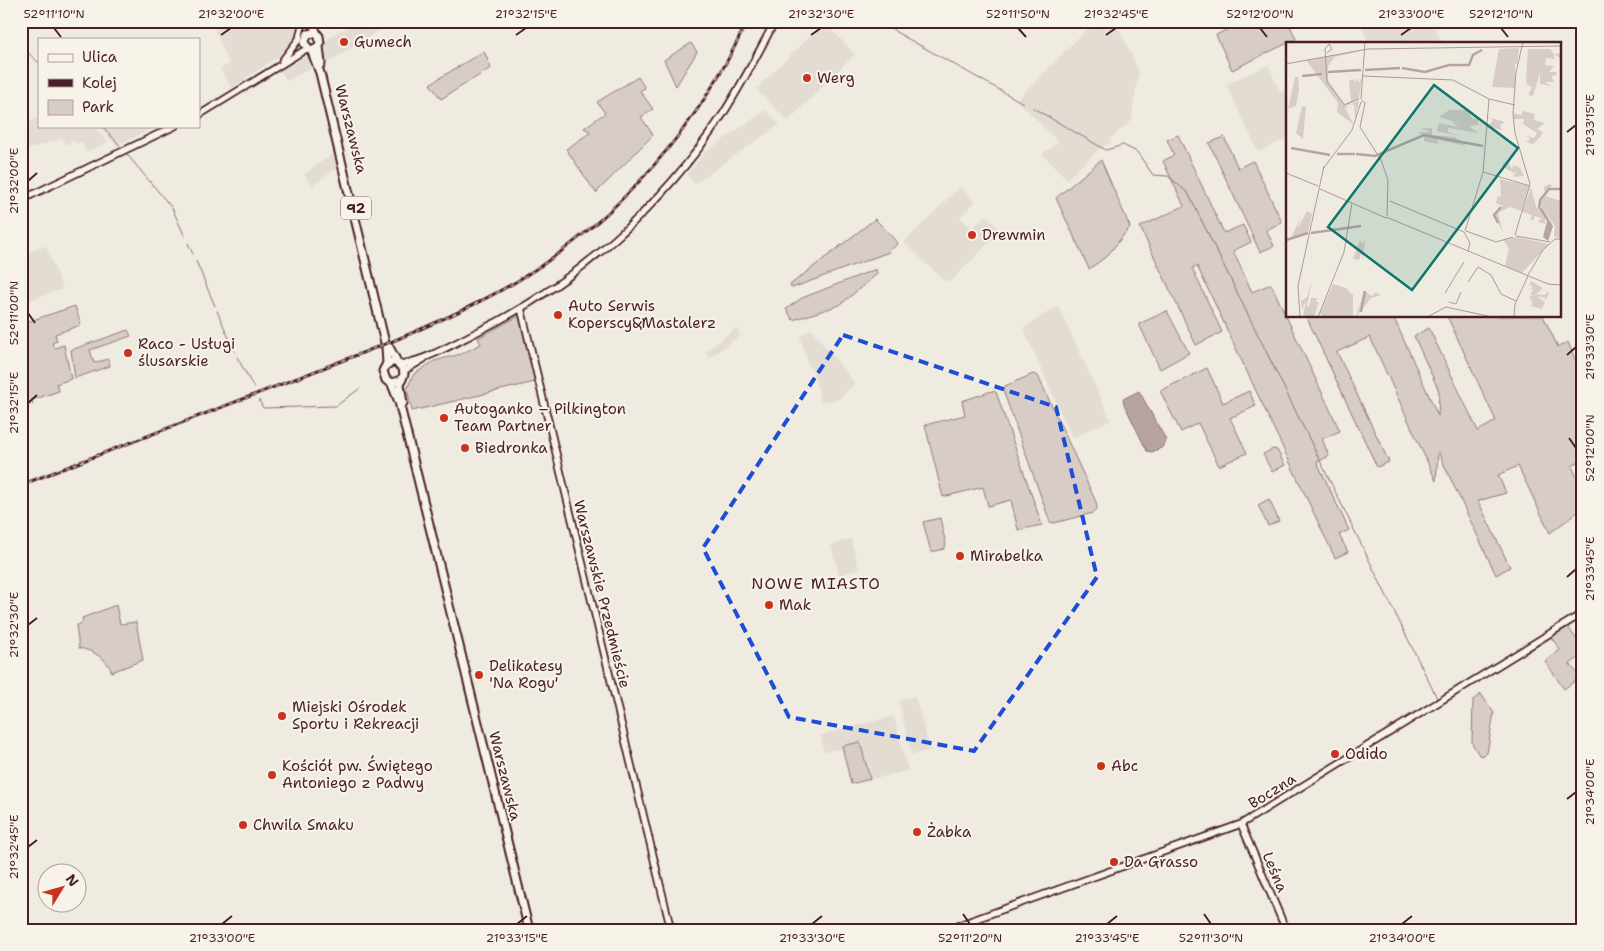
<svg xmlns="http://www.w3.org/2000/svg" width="1604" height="951" viewBox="0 0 1604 951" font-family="'Shantell Sans',sans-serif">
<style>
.built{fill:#e3dcd2}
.green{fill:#d8cdc6;stroke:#917678}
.water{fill:#b7a4a2;stroke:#8b6f72}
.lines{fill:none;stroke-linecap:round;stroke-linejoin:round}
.stream{stroke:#8b6f72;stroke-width:1}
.tertiary-casing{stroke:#4a1f2b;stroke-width:9}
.primary-casing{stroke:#4a1f2b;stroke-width:11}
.tertiary{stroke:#f7f3e8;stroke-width:5.5}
.primary{stroke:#f7f3e8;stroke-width:7}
.rail-casing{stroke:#4a1f2b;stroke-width:3}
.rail{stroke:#f7f3e8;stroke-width:1;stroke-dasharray:4;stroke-linecap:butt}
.marked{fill:none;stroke:#1d4ed8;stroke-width:4;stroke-dasharray:10 6;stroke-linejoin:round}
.ticks{fill:none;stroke:#4a1f2b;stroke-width:2}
.poi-dot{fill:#c8321e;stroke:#f7f3e8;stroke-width:2}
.labels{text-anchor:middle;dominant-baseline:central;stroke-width:4;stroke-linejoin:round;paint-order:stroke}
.shield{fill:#f7f3e8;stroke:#7e5f64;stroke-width:1}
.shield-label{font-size:14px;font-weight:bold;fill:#4a1f2b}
.poi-label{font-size:15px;fill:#4a1f2b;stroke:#f7f3e8;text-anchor:start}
.street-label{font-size:15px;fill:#4a1f2b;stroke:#f7f3e8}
.neighbourhood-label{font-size:16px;letter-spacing:1px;fill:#4a1f2b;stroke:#f7f3e8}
.inset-river{fill:none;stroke:#b7a4a2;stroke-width:2.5}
.inset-road{fill:none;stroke:#ae9998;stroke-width:1}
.view{fill:#0f766e;fill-opacity:0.15;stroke:#0f766e;stroke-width:2.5}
.inset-edge{fill:none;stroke:#4a1f2b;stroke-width:2.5}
.neatline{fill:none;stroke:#4a1f2b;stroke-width:2}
.ticks-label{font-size:12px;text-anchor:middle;fill:#4a1f2b}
</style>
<rect width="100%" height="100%" fill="#f0ebe0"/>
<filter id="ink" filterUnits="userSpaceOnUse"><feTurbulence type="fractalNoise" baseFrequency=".02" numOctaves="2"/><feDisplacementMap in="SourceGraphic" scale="10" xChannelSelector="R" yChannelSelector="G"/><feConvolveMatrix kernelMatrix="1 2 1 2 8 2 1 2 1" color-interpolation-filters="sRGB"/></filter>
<g filter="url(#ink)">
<path class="built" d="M211,21H299V28L295,38L282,54L232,88L220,69L229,64Z
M354,21H377L383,28L326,64L323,51L325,41L340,30L346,29Z
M1095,21H1115L1139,71L1132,116L1131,121L1110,139L1112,141L1095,153L1067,179L1042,154L1058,142L1017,100Z
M1359,21H1432L1443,44H1369Z
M824,22L855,54L788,121L756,89Z
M308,55L312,67L287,81L280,70Z
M1268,65L1280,92L1288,89V138L1258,152L1226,84Z
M766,110L780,124L695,184L687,175L705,152Z
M39,118V126H93L108,142L86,152L82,142L76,144L75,141L65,145L63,138L21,152V124Z
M98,126H151L152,129L117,145Z
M334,153L337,167L312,186L304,174Z
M960,187L975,202L960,217L972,229L986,215L1001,231L952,280L945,282L904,242Z
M46,246L63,289L21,303V254Z
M1058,306L1111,420L1072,438L1023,328Z
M736,328L741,335L709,358L705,352Z
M811,329L855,383L839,399L821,402L812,368H809L800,336Z
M851,539L859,569L839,575L831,545Z
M915,696L930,750L912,755L899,703L902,699Z
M894,716L908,771L851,784L842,748L824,752L820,735Z"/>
<path class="green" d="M1245,21H1288L1296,39L1232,70L1216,35Z
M691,43L697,52L676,86L664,60Z
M484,51L491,68L441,99L430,84Z
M638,77L645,88L640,91L653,109L641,117L653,135L596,193L566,149L591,132L584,128L605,113L597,102Z
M1178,135L1224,233L1243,225L1251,242L1233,251L1252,292L1271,284L1340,431L1322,439L1329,456L1317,462L1349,530L1339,535L1348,552L1335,558L1197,266L1192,268L1222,332L1196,345L1140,227L1184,206L1163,161L1174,155L1167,140Z
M1224,137L1238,168L1253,161L1282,222L1266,230L1274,246L1260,252L1209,143Z
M1101,160L1130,227L1107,256L1089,269L1056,198Z
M875,219L898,243L889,252L792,288L790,285Z
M876,269L877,274L840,305L793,320L786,309L802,298Z
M75,306L81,325L55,334L57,341L52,343L54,348L64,345L71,379L56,384L59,391L32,400L33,404L21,408V324Z
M1167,311L1189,353L1160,369L1139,324Z
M519,316L535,382L412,411L407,389L413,375L434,361L461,354L481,344L478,338Z
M1306,316H1393L1438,416L1439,391L1414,336L1429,328L1478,431L1496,421L1447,316H1543L1558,347L1568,342L1583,379V449L1578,451L1583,460L1572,466L1581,487H1583V508L1550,533L1518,466L1498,475L1506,493L1478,501L1510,567L1496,575L1438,452L1436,481L1370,337L1337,352L1389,462L1377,467Z
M128,330L131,336L90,350L94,363L108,359L110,366L75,378L71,350Z
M1207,368L1223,403L1249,391L1256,406L1230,418L1247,453L1219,466L1198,423L1181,432L1160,391Z
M1033,374L1038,376L1096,502L1097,509L1093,513L1054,523L1050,522L1003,390L1005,386Z
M992,391L996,392L1042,525L1018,530L1011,500L988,506L983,487L943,497L925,425L965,415L962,401Z
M1273,449L1277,450L1285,465L1272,472L1263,454Z
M1269,499L1279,521L1268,526L1258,505Z
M940,518L946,545L944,549L931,552L923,522Z
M116,605L120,624L136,622L143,660L112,672C106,657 93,651 79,648L76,626L83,622L82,618Z
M1568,627L1583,648V655L1570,664L1580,677L1564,689L1545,661L1560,650L1551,637Z
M1481,694L1494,713L1487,753L1482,756L1479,755L1472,743L1473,700Z
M860,742L870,779L851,784L842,746Z"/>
<path class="water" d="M1139,391L1166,440L1163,447L1152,452L1147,451L1124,404L1123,399Z"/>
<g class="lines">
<path class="stream" d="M883,21L896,32L1023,103
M21,46L39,63
M1033,108L1106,150L1123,145L1137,152L1153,175L1168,176L1188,193L1437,698
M102,126L123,149
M125,152L172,208L185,237
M188,243L193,254
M196,261L215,306
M217,311L235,352
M237,357L254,388
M259,400L263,408L336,406L359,389"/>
<defs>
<path id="tertiary" d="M282,61L299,39L303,21
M199,115L308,48
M21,200L175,126
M521,308L671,930
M401,364C425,361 455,343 477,332C577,283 662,207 723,114C742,84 759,52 775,21
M404,371L424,359
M1241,824L1286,930
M945,930L1241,824L1583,613"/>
<path id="primary" d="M312,21L317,34
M308,34L304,43L312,52L320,73L386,347L387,364
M308,34L315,33L319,36L320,44L315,49
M319,46L321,64
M389,347L397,362
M401,380L392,383L386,380L383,371L386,365L394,361L403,368L404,374L400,384L403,403
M391,382L399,402L529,930"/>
</defs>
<use href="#tertiary" class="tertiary-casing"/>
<use href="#primary" class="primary-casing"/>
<use href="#tertiary" class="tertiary"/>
<use href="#primary" class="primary"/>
<defs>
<path id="rail" d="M21,485L393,341C436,323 479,304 519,280C617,220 700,126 747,21"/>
</defs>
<use href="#rail" class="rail-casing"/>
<use href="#rail" class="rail"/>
</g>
</g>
<path class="marked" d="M843,335L1056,407L1097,577L974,751L789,717L703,548Z"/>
<path class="ticks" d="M54,28L61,37M1018,28L1026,37M1260,28L1267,37M1501,28L1508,37M221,35L231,28M516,35L526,28M811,35L821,28M1106,35L1116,28M1401,35L1411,28M1567,132L1576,125M28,181L37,173M28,313L35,323M1567,355L1576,347M28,403L37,395M1569,438L1576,448M1567,577L1576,569M28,625L37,618M1567,799L1576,792M28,847L37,840M963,914L970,924M1204,914L1211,924M222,924L232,916M517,924L527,916M812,924L822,916M1107,924L1117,916M1402,924L1412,916"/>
<g class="poi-dot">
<circle cx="344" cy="42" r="5"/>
<circle cx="807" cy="78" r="5"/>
<circle cx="972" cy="235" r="5"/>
<circle cx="558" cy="315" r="5"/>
<circle cx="128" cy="353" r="5"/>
<circle cx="444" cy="418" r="5"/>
<circle cx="465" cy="448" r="5"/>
<circle cx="960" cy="556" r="5"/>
<circle cx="769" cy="605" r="5"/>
<circle cx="479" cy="675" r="5"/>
<circle cx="282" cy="716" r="5"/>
<circle cx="1335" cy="754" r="5"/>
<circle cx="1101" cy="766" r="5"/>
<circle cx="272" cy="775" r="5"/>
<circle cx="243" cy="825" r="5"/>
<circle cx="917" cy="832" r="5"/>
<circle cx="1114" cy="862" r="5"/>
</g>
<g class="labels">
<rect class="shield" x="341" y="196.5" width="30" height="23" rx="4"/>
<g class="shield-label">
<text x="356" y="208">92</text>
</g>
<g class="poi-label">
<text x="354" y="42">Gumech</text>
<text x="817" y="78">Werg</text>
<text x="982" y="235">Drewmin</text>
<text x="568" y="306">Auto Serwis<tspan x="568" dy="17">Koperscy&amp;Mastalerz</tspan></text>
<text x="138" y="344">Raco - Usługi<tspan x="138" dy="17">ślusarskie</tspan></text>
<text x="454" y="409">Autoganko – Pilkington<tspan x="454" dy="17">Team Partner</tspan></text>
<text x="475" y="448">Biedronka</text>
<text x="970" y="556">Mirabelka</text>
<text x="779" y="605">Mak</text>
<text x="489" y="666">Delikatesy<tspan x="489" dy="17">'Na Rogu'</tspan></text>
<text x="292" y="707">Miejski Ośrodek<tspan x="292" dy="17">Sportu i Rekreacji</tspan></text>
<text x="1345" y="754">Odido</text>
<text x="282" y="766">Kościół pw. Świętego<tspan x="282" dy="17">Antoniego z Padwy</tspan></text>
<text x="1111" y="766">Abc</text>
<text x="253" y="825">Chwila Smaku</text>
<text x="927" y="832">Żabka</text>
<text x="1124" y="862">Da Grasso</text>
</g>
<g class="street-label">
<text transform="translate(351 129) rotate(76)">Warszawska</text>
<text transform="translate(602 594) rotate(76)">Warszawskie Przedmieście</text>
<text transform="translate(505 776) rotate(76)">Warszawska</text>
<text transform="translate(1272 791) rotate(-32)">Boczna</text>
<text transform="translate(1275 872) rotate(67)">Leśna</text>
</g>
<g class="neighbourhood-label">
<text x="816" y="583">NOWE MIASTO</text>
</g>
</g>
<g transform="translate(1286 42)">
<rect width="275" height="275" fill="#f0ebe0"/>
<path d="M230,6L233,7L231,22H229V46L206,45L213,7ZM242,7H264L268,12L275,11V17L268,12V17L260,16L259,23L268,24L263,30H270L271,33L265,34L268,40H259L265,44L254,42V31L247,54L242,53L246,45L241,43L240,35ZM78,8L49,15L42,24V38L59,62L65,59L63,39L68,37L70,41L71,36L73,41L76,35L73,56L62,63L57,62L43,44L57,63L63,64L70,59L73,60L69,78L68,62L59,66L68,83L51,70L52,61L20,18ZM9,35H12L13,48L10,64L2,67ZM16,64L20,65L17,97L10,91ZM163,68H181L187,77L192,76V83L183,84L192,91L162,86V90L174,94L151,89L153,81L172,85L166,80L178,83L153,75ZM237,69L249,72L248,78L259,81L251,87L257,90L255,94L247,102L240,100L244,97L241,94L248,96L251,91L237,82L238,77H228V71L235,73ZM202,75L219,80L214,83L216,88L201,85L207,78ZM135,86H146V93L169,95L180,104L152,98V102L138,99V94L132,90H144ZM223,121L226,128L227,123L234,126L238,134L227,135L231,127L228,131L217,125L216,122ZM214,137L243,144L235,169L224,165L212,171L217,190L208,173L217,164L210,161L212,154L215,155ZM263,142L266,143L260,154L275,159V197L268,194L269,184L254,163V159L259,154L258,145ZM245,145L250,165L259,175V182L252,180L255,176L248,174V178H244L246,173L236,170ZM21,169L26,172L22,191L5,196L15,174L11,187ZM80,195L76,219V210L73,218L67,217L74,198L77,202ZM231,195L263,202L236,231L219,224L223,206L217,198ZM26,238L21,264L23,265L25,256H31L30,260H33L28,275H17L20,258L16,268L15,259L21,255ZM245,239L257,246L250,252L258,253L262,250L258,247L263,250L260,259L259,256L251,254L259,260L256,267L245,264L247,257L245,259L244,254H251L244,253L248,247L245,248L246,244L243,243ZM47,242L60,246L67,253V275H37L34,271ZM78,249L86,254L90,250L95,253L85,256L70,275Z" fill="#d8cdc6"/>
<path d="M256,166L267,184L262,199L257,195L261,179L253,167Z" fill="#b7a4a2"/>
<path class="inset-river" d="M116,26L139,30L163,23H183L187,13L196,8M79,28L114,26M42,30L75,28M16,34L36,32M5,106L44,113M51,112H69M70,112L89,114L138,93L197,104M253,167L254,158L263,147H275M212,181L208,173L215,165M25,191L75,184M0,198L22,191M75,270L79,249"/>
<path class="inset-road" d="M41,11L46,7L43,2L39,7L41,40L58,63L73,57M0,22L82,7L275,4M77,34L167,38L203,57L229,63M75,57L79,0M75,58L79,61L74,85L95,118L102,138L101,174M37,127L66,88L75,60M197,130L244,144M0,131L32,144M34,147L100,176M104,159L178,190L184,201L182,209M100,175L262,242L275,243M179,189L197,130L203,57M180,189L210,200L227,195M229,193L244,142L229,91L227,72L230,30L237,0M230,194L264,200M192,225L205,233L215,252L230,259M242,233L257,208L269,197H275M182,240L192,225M159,251L178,220M163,260L170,262L175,250M14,275L12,244L38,124M32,275L58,210L66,161M141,275L160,265L206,275M228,275L229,262L242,234"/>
<path class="view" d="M148,43L232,106L126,248L42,185Z"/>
<rect width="275" height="275" class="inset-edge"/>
</g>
<rect width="1604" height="951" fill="none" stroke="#f7f3e8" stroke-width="55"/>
<rect x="38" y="38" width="162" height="90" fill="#f7f3e8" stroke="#b29e9c"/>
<rect x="48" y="54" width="25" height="8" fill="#f7f3e8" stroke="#b29e9c"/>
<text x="82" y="62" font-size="15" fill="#4a1f2b">Ulica</text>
<rect x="48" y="79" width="25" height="8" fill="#4a1f2b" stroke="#b29e9c"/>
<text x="82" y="88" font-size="15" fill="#4a1f2b">Kolej</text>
<rect x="48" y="100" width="25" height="15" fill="#d8cdc6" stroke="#b29e9c"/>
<text x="82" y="112" font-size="15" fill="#4a1f2b">Park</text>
<g transform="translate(62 888) rotate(53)"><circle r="24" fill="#f7f3e8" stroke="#b29e9c"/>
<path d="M0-4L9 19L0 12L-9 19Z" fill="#c8321e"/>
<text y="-8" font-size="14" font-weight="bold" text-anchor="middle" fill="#4a1f2b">N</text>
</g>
<rect x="28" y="28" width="1548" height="896" class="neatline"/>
<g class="ticks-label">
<text x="54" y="18">52°11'10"N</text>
<text x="231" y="18">21°32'00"E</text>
<text x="526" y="18">21°32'15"E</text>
<text x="821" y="18">21°32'30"E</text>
<text x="1018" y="18">52°11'50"N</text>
<text x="1116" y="18">21°32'45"E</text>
<text x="1260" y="18">52°12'00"N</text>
<text x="1411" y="18">21°33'00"E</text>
<text x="1501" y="18">52°12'10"N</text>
<text transform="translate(1590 125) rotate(-90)" y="4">21°33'15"E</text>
<text transform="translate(14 181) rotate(-90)" y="4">21°32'00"E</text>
<text transform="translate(14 313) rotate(-90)" y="4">52°11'00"N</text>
<text transform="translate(1590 347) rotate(-90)" y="4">21°33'30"E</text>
<text transform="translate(14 403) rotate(-90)" y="4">21°32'15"E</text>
<text transform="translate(1590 448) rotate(-90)" y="4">52°12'00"N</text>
<text transform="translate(1590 569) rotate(-90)" y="4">21°33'45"E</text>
<text transform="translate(14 625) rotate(-90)" y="4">21°32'30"E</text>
<text transform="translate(1590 792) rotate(-90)" y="4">21°34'00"E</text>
<text transform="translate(14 847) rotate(-90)" y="4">21°32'45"E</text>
<text x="222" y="942">21°33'00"E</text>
<text x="517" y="942">21°33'15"E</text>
<text x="812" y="942">21°33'30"E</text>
<text x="970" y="942">52°11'20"N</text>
<text x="1107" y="942">21°33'45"E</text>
<text x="1211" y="942">52°11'30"N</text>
<text x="1402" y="942">21°34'00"E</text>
</g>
</svg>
